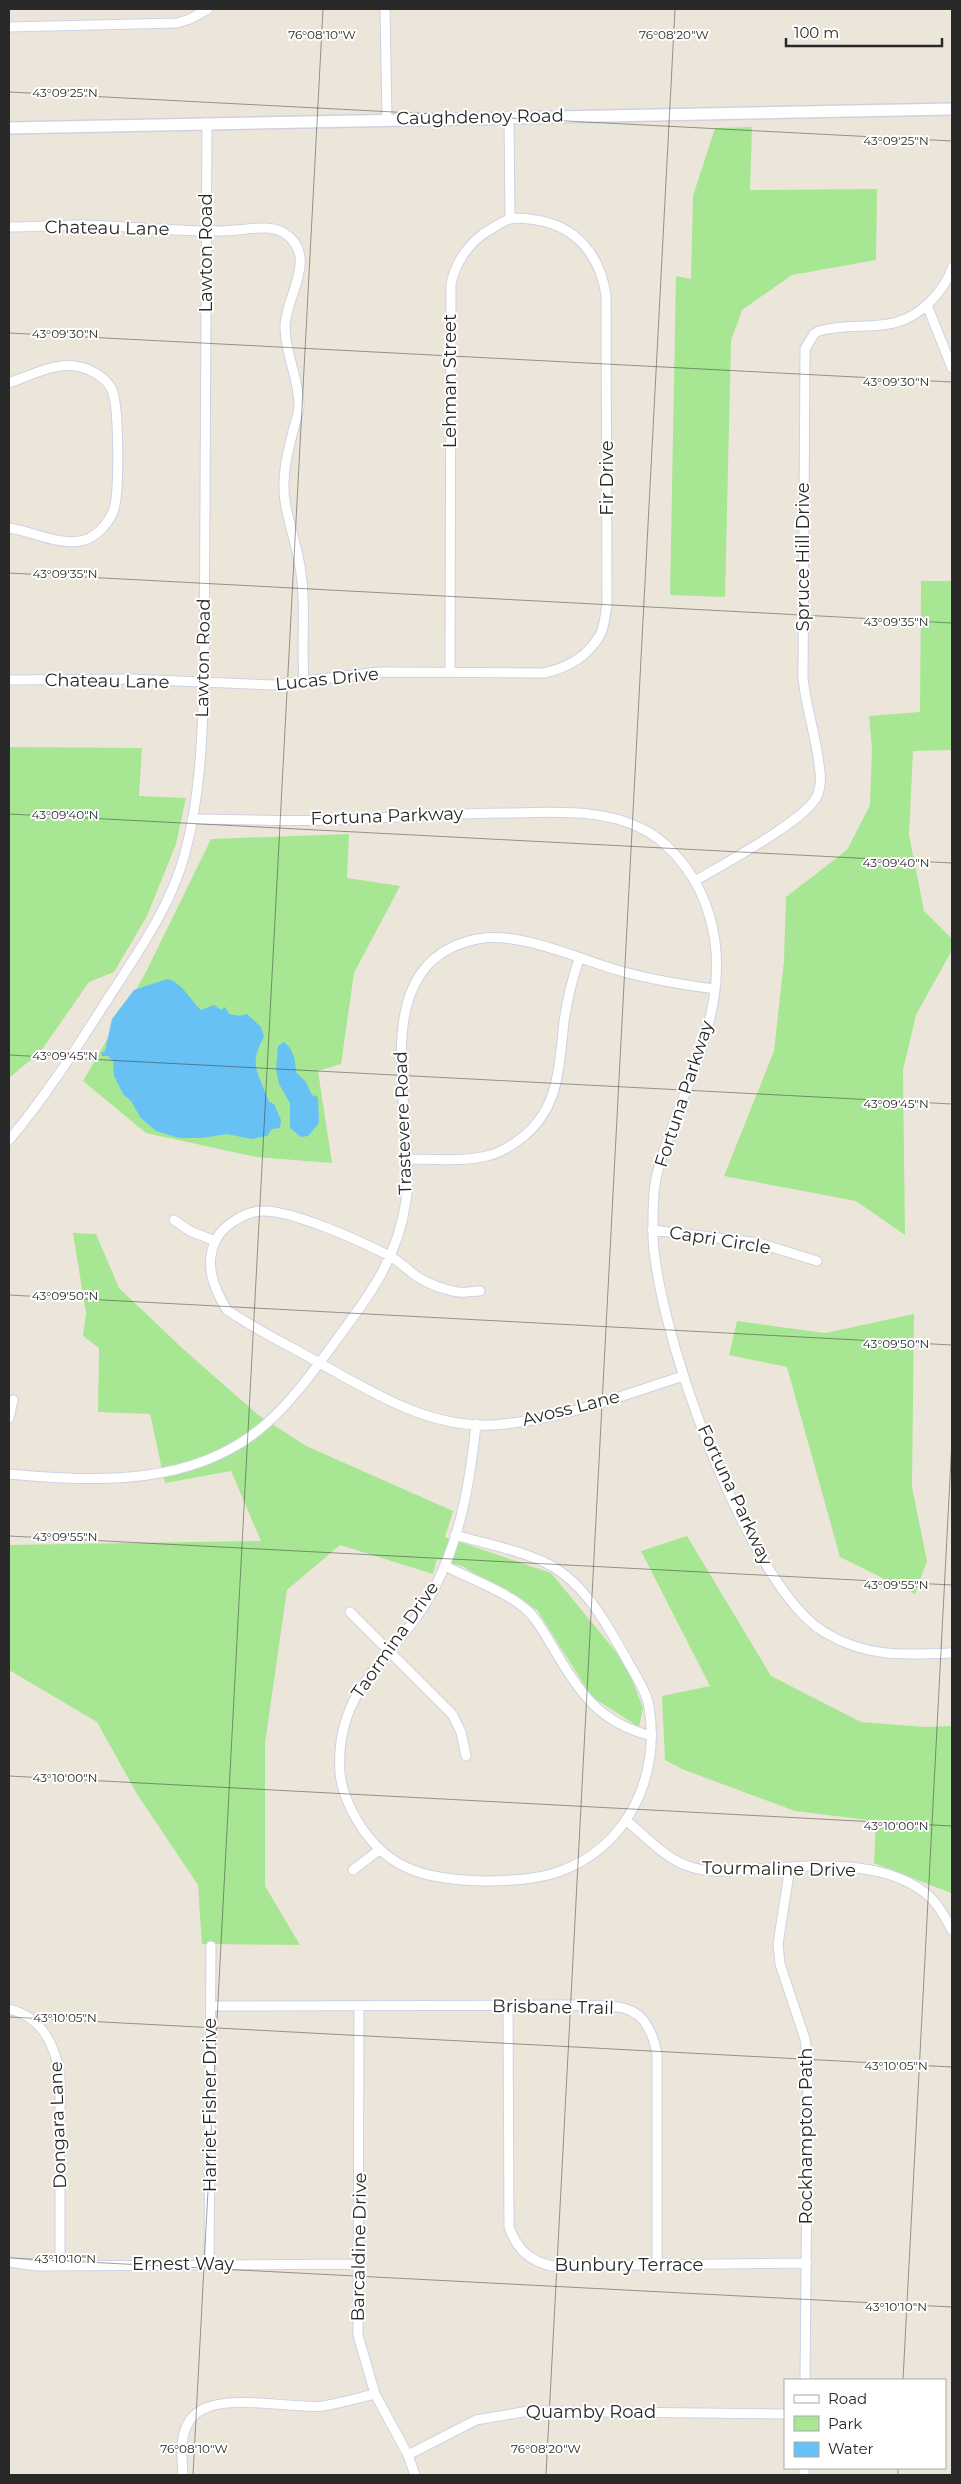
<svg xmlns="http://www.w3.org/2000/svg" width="961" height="2484" viewBox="0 0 961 2484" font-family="Montserrat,sans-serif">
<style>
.green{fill:#a7e693}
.water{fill:#67c1f4}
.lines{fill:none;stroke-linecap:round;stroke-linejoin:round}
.minor-casing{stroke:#cfd1e3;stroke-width:11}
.tertiary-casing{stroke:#cfd1e3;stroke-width:14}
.minor{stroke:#fff;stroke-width:9}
.tertiary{stroke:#fff;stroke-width:11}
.ticks{fill:none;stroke:#292929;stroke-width:1;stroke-opacity:0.45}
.labels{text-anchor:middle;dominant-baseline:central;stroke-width:4;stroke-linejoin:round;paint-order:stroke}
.street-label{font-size:18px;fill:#292929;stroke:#fff}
.ticks-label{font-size:12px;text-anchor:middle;fill:#292929;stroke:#fff;stroke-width:4;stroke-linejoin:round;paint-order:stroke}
</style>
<rect width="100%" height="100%" fill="#ece6da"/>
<path class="green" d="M752,127L750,190L877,189L876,260L792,275L742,310L731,341L725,597L670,595L676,276L691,279L693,196L715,128Z
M921,581H952V750L913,751L909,835L924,911L952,939V950L916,1015L903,1070L905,1235L856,1201L724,1176L774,1051L784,961L786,897L847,850L870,805L872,749L869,716L920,712Z
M9,747L142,748L139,796L186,798L176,844L147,916L114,972L89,982L41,1051L9,1078Z
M349,834L347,878L400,886L354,973L341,1064L318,1071L332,1163L256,1157L146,1133L83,1081L145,974L211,839Z
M73,1233L96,1234L119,1288L181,1347L257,1414L306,1446L453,1511L445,1537L551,1573L626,1664L643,1708L639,1727L592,1697L537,1610L462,1566L437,1559L433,1574L340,1545L287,1590L265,1743V1886L300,1945L202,1944L198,1885L137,1794L97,1722L9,1670V1545L261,1541L231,1471L165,1483L150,1414L98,1412L99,1348L83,1336L86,1313Z
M914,1314L912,1487L927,1561L915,1594L840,1557L787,1367L729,1355L737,1321L825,1333Z
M687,1536L771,1676L861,1722L925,1727L952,1726L951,1893L874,1863L876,1821L795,1811L682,1769L665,1760L662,1696L710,1686L641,1551Z"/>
<path class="water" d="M167,979C182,982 190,1000 201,1010L214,1005L221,1010L225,1007L229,1014L240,1016L247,1014L261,1027L264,1037C247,1066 260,1075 269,1102L274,1104L281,1120L280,1128L272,1129L267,1136L251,1139L227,1134L202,1138H179L156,1131L140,1117L131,1101L123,1094L114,1076L113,1061L108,1056H102L101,1053L105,1051L112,1019L134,990Z
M284,1042C293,1048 296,1062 296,1072L306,1082L312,1095L318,1097L319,1123L308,1136L301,1137L290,1128V1103L279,1084L276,1069L278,1046Z"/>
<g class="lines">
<defs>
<path id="minor" d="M385,9L387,119
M9,27L177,23L190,19L208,9
M509,116L510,219
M9,227C33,227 57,225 81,225C129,226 177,232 224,231C242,231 269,223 284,233C320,256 285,297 285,327C285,354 299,378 299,405C299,413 295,423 293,431C288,451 283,470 284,491C285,515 295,537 299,561C307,600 301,642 304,682
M927,305L952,368
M9,383C29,376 54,363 75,366C89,368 106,377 112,390C119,407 120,495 113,512C107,525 95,539 80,541C57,545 31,531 9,528
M9,680L130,679L273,685L379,672L544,673C567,668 588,656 600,635C605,626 605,614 607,604L606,295C600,256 577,226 536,220C528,219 519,217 510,219C500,222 492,229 483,234C467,246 455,264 451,284L450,672
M192,819C239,819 286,822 333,820C392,818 450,813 510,813C557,812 612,808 653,835C672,848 690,870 700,891C746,989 685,1075 659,1167C653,1186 653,1206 653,1226C650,1315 747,1586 824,1632C867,1658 904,1655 952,1653
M695,881C720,866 808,819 817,796C821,787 821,775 819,765C816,736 806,708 803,678L805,349L814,334L819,331C860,320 894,337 929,303C938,294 948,281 952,268
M9,1140C47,1095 79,1044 111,994C140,949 171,906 185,853C200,798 202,740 204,684L207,123
M407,1159C433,1159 461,1162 487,1156C500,1153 513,1145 524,1136C560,1106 559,1065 564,1022C567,1000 572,980 579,959
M174,1220L190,1231L215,1241
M652,1230L759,1243L817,1261
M480,1291C472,1291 461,1294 453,1291C443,1289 430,1284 421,1279C410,1273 401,1262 390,1256C362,1242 291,1209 261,1211C245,1212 224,1225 217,1238C203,1263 214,1289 227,1310C255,1329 286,1344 316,1361C370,1391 427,1428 492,1425C558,1421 621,1396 683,1376
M9,1418L13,1400
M9,1474C97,1482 196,1487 267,1423C295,1398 317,1366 340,1335C372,1292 398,1256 406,1201C418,1119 358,964 477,939C518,930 583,961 624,972C654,980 684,985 715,989
M455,1535C486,1544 520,1550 548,1564C585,1583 608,1626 627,1660C635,1675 646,1690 649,1707C661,1776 627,1849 558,1872C535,1880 509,1881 484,1881C423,1879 382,1870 352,1811C346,1799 341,1786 340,1773C334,1684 398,1658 434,1589C461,1537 470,1482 476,1424
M445,1566C467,1577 511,1594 528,1611C539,1622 546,1636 554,1649C580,1693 599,1723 652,1736
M350,1612L452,1714L461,1732L466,1756
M627,1821C646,1837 667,1860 691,1867C712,1874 734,1870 755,1869C811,1866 887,1857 931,1898C940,1907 946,1919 952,1930
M790,1867L778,1944L780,1964L805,2039L808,2061L805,2380
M353,1870L379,1850
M211,2006L574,2005C621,2006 647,2001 657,2054V2264
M359,2007L358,2335L375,2394L408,2455L415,2475
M508,2007L509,2227C517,2249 529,2261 552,2266L807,2263
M9,2009C42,2017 55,2044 60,2076V2265
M9,2262L37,2266L358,2264
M209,2264L211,1946
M408,2455L476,2420L529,2411L785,2414
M804,2468V2475
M183,2475C182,2456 179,2436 190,2420C212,2388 290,2410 323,2406C340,2403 358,2398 375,2394"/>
<path id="tertiary" d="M9,128L952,109"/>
</defs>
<use href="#minor" class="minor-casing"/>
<use href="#tertiary" class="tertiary-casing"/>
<use href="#minor" class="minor"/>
<use href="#tertiary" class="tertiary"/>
</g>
<path class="ticks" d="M9,92L952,141M9,333L952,382M9,573L952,623M9,814L952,863M9,1055L952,1104M9,1295L952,1345M9,1536L952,1585M9,1776L952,1826M9,2017L952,2067M9,2258L952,2307M903,2380L952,1440M193,2475L323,9M546,2475L675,9M898,2475V2468"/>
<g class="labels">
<g class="street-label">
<text transform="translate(480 117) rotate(-1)">Caughdenoy Road</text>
<text transform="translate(107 228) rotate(1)">Chateau Lane</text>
<text transform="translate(206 253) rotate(-90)">Lawton Road</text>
<text transform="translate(450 381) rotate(-90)">Lehman Street</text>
<text transform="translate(607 478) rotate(-90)">Fir Drive</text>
<text transform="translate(803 557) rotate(-90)">Spruce Hill Drive</text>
<text transform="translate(203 658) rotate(-89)">Lawton Road</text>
<text transform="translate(327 679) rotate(-6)">Lucas Drive</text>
<text transform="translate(107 681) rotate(1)">Chateau Lane</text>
<text transform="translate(387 816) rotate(-2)">Fortuna Parkway</text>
<text transform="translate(684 1094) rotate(-72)">Fortuna Parkway</text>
<text transform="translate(403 1123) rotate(-92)">Trastevere Road</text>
<text transform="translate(720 1240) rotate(9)">Capri Circle</text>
<text transform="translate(571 1408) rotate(-14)">Avoss Lane</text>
<text transform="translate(735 1495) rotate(65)">Fortuna Parkway</text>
<text transform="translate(395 1640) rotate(-55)">Taormina Drive</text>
<text transform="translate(779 1869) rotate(1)">Tourmaline Drive</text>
<text transform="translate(553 2007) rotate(1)">Brisbane Trail</text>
<text transform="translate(210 2105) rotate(-90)">Harriet Fisher Drive</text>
<text transform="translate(58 2125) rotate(-92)">Dongara Lane</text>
<text transform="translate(806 2136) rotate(-90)">Rockhampton Path</text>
<text transform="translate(359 2247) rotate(-89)">Barcaldine Drive</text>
<text x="183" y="2264">Ernest Way</text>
<text x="629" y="2265">Bunbury Terrace</text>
<text x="591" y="2412">Quamby Road</text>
</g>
</g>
<g class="ticks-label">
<text x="322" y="39">76°08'10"W</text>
<text x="674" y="39">76°08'20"W</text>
<text x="65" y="97">43°09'25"N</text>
<text x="896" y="145">43°09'25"N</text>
<text x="65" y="338">43°09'30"N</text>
<text x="896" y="386">43°09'30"N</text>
<text x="65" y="578">43°09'35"N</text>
<text x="896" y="626">43°09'35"N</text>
<text x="65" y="819">43°09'40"N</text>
<text x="896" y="867">43°09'40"N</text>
<text x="65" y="1060">43°09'45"N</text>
<text x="896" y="1108">43°09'45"N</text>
<text x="65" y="1300">43°09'50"N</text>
<text x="896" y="1348">43°09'50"N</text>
<text x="65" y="1541">43°09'55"N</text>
<text x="896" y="1589">43°09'55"N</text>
<text x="65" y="1782">43°10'00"N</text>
<text x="896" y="1830">43°10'00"N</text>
<text x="65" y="2022">43°10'05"N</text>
<text x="896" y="2070">43°10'05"N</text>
<text x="65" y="2263">43°10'10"N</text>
<text x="896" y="2311">43°10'10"N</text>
<text x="194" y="2453">76°08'10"W</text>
<text x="546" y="2453">76°08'20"W</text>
</g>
<rect width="961" height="2484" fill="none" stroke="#292929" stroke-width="20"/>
<rect x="784" y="2379" width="162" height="90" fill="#ffffff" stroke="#a9a9a9"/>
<rect x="794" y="2395" width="25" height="8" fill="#ffffff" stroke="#a9a9a9"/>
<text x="828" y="2404" font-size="15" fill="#292929">Road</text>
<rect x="794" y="2416" width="25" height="15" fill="#a7e693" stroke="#a9a9a9"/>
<text x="828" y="2429" font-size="15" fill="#292929">Park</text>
<rect x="794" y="2442" width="25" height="15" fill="#67c1f4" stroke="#a9a9a9"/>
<text x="828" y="2454" font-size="15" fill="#292929">Water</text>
<path d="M786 38v8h156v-8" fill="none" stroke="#292929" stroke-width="2.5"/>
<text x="794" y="38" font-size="15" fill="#292929" stroke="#ffffff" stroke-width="4" paint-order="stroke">100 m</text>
</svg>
